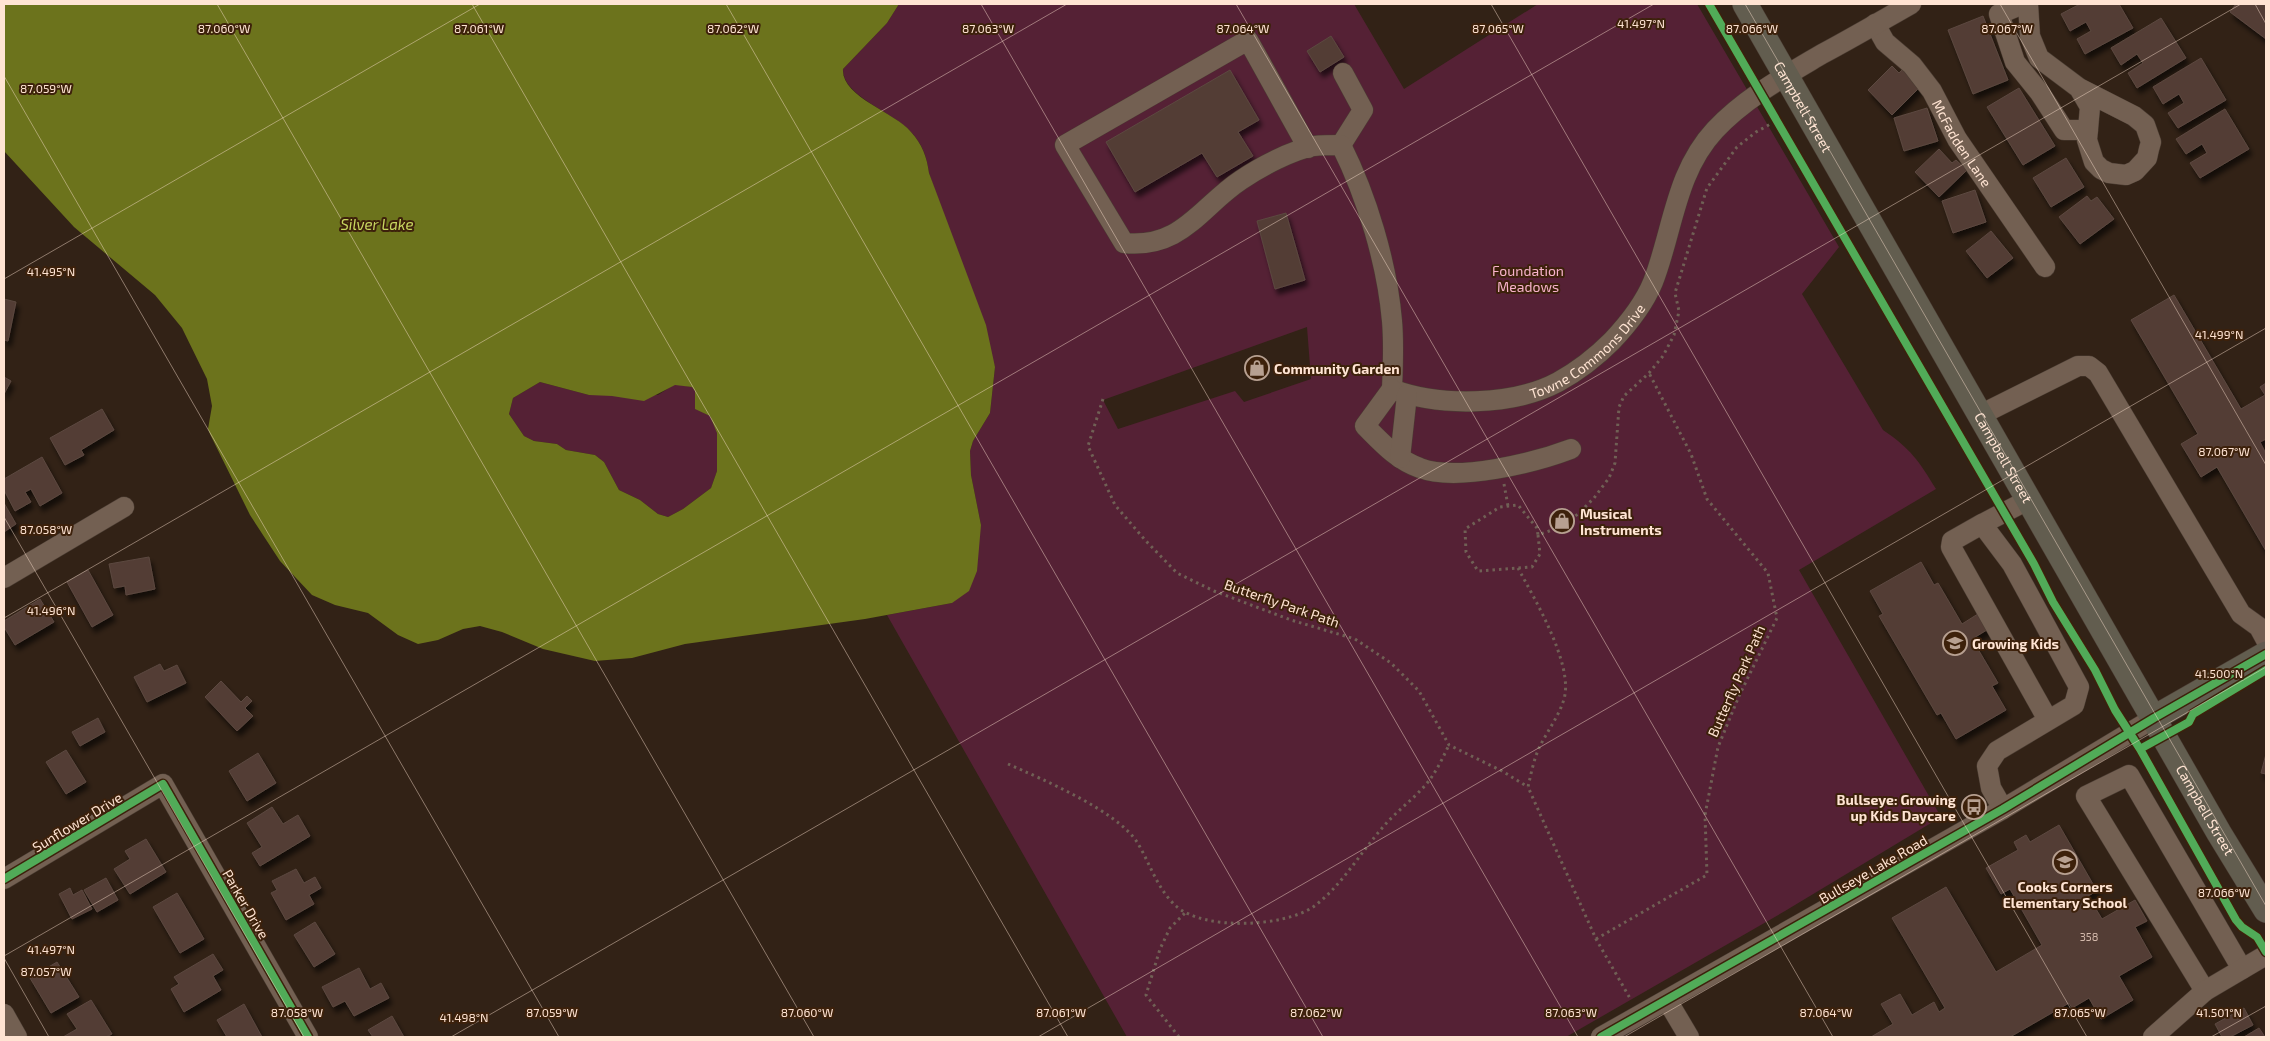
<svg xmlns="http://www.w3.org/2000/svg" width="2270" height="1041" viewBox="0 0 2270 1041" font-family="'Exo 2',sans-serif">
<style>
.green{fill:#552135;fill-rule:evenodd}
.water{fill:#6c731c;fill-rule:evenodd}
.building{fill:#523e35;stroke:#5c4840;filter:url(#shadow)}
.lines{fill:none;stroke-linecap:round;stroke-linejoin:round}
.minor-casing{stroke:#4b3d33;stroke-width:21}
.major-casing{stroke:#4b3d33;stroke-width:26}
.path{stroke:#706055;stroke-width:3;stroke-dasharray:2.5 4;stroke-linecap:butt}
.minor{stroke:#736052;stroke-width:20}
.major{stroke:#625d4f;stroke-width:25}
.cycleway-casing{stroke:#3d210b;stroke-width:11}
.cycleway{stroke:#51ab58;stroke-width:8}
.ticks{fill:none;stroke:#ffe4d3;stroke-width:1;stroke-opacity:0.45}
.labels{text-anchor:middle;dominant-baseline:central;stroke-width:4;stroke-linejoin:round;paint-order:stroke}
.number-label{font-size:11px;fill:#d4baac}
.street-label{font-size:14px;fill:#ffe4d3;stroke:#3d210b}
.park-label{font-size:14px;fill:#f8b3cc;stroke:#3d210b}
.poi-label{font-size:14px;font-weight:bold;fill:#ffe4d3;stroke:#3d210b;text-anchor:start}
.water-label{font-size:15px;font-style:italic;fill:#c8d760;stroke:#3d210b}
.ticks-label{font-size:12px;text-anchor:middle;fill:#ffe4d3;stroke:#3d210b;stroke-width:4;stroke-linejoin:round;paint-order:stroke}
</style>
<defs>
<filter id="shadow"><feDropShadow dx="3" dy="5.5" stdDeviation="2.5" flood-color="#0009"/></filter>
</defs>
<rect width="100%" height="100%" fill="#322216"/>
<path class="green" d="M899,4H1354L1404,89L1538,4H1697L1839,247L1802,294L1883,430C1911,449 1919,461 1936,489L1799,570L1941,817L1785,911L1566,1037H1127L887,615L952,603L981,525L971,475L970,451L973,441L990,413L995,367L929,173C927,157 922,143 910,131C893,112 842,96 843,69L887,23ZM1307,327L1311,379L1244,402L1235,391L1118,429L1103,400Z
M540,382L589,395H658L675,384L692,387L695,391V408L710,416L717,432V471L711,488L683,509L668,517L658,514L640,500L619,490L604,462L595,455L566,450L557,444L534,441L524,436L509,414L513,398Z"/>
<path class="water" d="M4,4H899L887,23L843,69C841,97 895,112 911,132C922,144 927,157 929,173L986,325L995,367L990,413L973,441L970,451L971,475L981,525L977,571L969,591L952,603L865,619L685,644L632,658L595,661L543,649L502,632L480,626L463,629L438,640L418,644L398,635L368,613L335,605L312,595L280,561L250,515L210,434L208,429L212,406L207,379L182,328L155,295L74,227L4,151ZM540,382L589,395L612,396L644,401L675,385L692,387L695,391V409L710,416L717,433V471L711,488L683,509L668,517L658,514L640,500L619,490L604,462L595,455L566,450L557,444L534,441L524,436L509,414L513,398Z"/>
<path class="building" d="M2080,4H2119L2133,28L2085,54L2077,39L2091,31L2086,22L2070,31L2061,14Z
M2236,4H2266V39L2230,12Z
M1983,16L2008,80L1973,94L1948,30Z
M2161,18L2186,58L2137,88L2128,73L2143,63L2137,54L2121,65L2111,48Z
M1331,36L1344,57L1320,72L1307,51Z
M2201,58L2226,100L2178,128L2168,113L2184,103L2179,94L2163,104L2153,87Z
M1892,66L1899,73L1904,68L1922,85L1892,115L1868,90Z
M1230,70L1259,120L1238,132L1253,156L1217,177L1202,153L1135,192L1106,142Z
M2019,88L2055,146L2023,165L1987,107Z
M1927,108L1938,141L1904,151L1894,118Z
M2225,109L2249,149L2200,178L2190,163L2207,153L2202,144L2186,154L2176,139Z
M1939,149L1952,163L1956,160L1967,170L1939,197L1915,172Z
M2066,158L2084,187L2051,207L2033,178Z
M1975,190L1986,222L1953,233L1942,201Z
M2087,196L2091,201L2097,197L2114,219L2080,244L2059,217Z
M1286,213L1305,280L1275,289L1257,221Z
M1991,231L2013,258L1987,278L1966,251Z
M2174,295L2241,409L2265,395L2260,387L2266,383V439L2260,442L2266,454V551L2217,467L2201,477L2181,444L2198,434L2131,320Z
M4,299L16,302L8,341L4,340Z
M4,377L11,381L4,394Z
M102,409L114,430L81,450L84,455L65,465L50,438Z
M42,457L62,493L40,506L31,489L25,492L31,502L15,511L4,490V479Z
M4,503L16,524L4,532Z
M149,557L155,589L126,595L125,586L114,588L109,564Z
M1921,562L1934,585L1938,583L1962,624L1981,612L1990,628L1972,639L1998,683L1992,686L2006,710L1956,739L1941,713L1937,715L1879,616L1883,614L1870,591Z
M88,570L113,615L92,627L67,582Z
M40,599L54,622L15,645L4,627V621Z
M160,664L164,671L177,665L186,683L147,702L134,677Z
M221,681L241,702L247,696L252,701L245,708L253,716L237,731L205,697Z
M98,718L105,732L80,746L72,732Z
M66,750L86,782L66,794L46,762Z
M258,753L276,783L247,801L229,771Z
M2266,754V774L2261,773Z
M272,807L283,824L298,815L310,836L260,866L252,853L262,847L247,823Z
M2059,825L2097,891L2088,896L2102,919L2135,900L2147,921L2135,927L2152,957L2119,976L2133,1000L2101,1019L2089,998L2072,1008L2069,1003L2010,1037H1871L1893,1024L1881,1004L1900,994L1912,1015L1934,1002L1939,1012L1945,1008L1892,918L1946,887L1996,972L2042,945L2010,889L2001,894L1986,868L2018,850L2014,842L2026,835L2030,842Z
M146,839L166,872L130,894L114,869L130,859L125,851Z
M296,869L304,883L315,877L321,888L309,895L314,904L286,920L271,893L277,890L272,881Z
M106,878L118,900L97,912L84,890Z
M70,888L73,895L82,890L92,909L72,919L59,894Z
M177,893L204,939L180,953L153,907Z
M315,922L335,954L314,967L294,935Z
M213,954L223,970L213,976L221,990L184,1012L171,989L179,984L174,977Z
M57,962L79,997L51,1013L30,978Z
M359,968L370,989L381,983L389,998L354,1016L345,1001L333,1007L322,987Z
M91,1000L112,1034L106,1037H63L77,1029L67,1014Z
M244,1004L262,1037H227L217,1020Z
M2244,1008L2253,1025L2230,1037H2222L2215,1024Z
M392,1016L404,1037H373L368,1030Z
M2259,1028L2265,1037H2244Z"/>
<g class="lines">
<defs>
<g id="minor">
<path d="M2023,4L1999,14L2015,62L2040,93L2064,130H2088"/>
<path d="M2028,4L2030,36L2039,58L2079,88L2134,116L2145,125L2151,142L2149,149L2147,158L2135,171L2126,175L2109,173L2101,169L2094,162L2087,140L2090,107L2079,88"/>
<path id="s1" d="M1875,24L1885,42L1912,65L1932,91L1957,139L2045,267"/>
<path d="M1341,145L1363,110L1343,73"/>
<path id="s2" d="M1308,148L1248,40L1065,145L1124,243C1182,249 1200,207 1241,180C1260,167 1292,150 1314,146C1323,145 1332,145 1341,145C1367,197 1387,263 1392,321C1394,343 1393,367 1392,389C1439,407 1513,406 1558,382C1578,371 1596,357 1612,341C1628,324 1644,304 1653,282C1673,231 1675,173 1715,130C1745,98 1785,76 1822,54C1852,38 1881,21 1911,4"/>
<path d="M1392,389L1365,426C1382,443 1397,460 1420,468C1457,482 1534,463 1571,449"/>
<path d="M1980,415L2078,366H2089L2098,373L2241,614L2259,627L2266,640"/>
<path d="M1400,458L1407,395"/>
<path d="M1982,524L2028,500"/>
<path d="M4,578L124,507"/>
<path d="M2003,809L1991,788L1987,766L1997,751L2074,705L2079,687L2012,564L1982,524L1952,541L1951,547L2048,720"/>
<path d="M4,879L163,784L308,1037"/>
<path d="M2205,991L2086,796L2129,775L2242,969"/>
<path d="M1667,1000L1689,1037"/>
<path d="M4,1014L17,1037"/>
<path d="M1601,1037L2003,809L2154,718"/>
<path d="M2153,1037L2205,991L2266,955"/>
</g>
<g id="major">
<path id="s3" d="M1745,4L2219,833L2266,910"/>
<path d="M2154,718L2266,654"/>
</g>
</defs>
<use href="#minor" class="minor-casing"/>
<use href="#major" class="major-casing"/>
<path class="path" d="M1103,399L1088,446L1115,505L1145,540L1177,573L1214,591L1291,620L1355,639L1391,663L1419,691L1449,745L1502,771L1528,787
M1504,484L1508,506
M1538,535L1540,554L1532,567L1478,571L1466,552L1465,529L1500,507L1518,505L1537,528L1538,535L1563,526L1579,513L1594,498L1609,478L1615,463L1619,407L1624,396L1649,373L1663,356L1674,335L1679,311L1675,293L1707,188L1737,147L1756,132L1776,121
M1518,568C1534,598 1574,665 1564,699C1559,716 1548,730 1540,746C1534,758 1531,774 1528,787L1596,939L1631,1000
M1008,764C1042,779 1117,811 1137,842C1150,863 1157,889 1176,906C1204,931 1283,927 1313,907C1340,888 1361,852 1383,827C1398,809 1420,795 1433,775C1439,766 1444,755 1449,745
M1596,939L1707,875L1705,815L1718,747L1739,696L1777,618L1768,573L1707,499L1691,454L1649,373
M1179,1037L1146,995L1160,949L1170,928L1186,912"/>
<use href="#minor" class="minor"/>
<use href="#major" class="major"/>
<defs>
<path id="cycleway" d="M1709,4L2034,564L2053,602L2095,670L2115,710L2140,749L2236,920L2242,927L2257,937L2266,952
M2140,749L2189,722L2193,714L2266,670
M4,879L163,784L308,1037
M1601,1037L2003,809L2154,718L2266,654"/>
</defs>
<use href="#cycleway" class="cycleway-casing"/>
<use href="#cycleway" class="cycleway"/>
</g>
<path class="ticks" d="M217,4L814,1037M472,4L1068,1037M726,4L1323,1037M981,4L1578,1037M1236,4L1833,1037M1491,4L2087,1037M1745,4L2266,906M2000,4L2266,465M2255,4L2266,24M4,76L559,1037M4,279L480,4M4,517L304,1037M4,618L1067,4M4,956L1654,4M4,958L49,1037M451,1037L2241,4M1038,1037L2266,328M1624,1037L2266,667M2211,1037L2266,1006"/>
<defs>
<symbol id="shop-ring" viewBox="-11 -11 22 22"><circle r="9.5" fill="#3d210b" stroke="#b7a091" stroke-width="1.5"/><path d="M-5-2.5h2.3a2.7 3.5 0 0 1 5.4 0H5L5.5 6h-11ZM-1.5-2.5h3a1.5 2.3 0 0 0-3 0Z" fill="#b7a091"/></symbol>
<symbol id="school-ring" viewBox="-11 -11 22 22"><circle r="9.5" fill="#3d210b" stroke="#b7a091" stroke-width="1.5"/><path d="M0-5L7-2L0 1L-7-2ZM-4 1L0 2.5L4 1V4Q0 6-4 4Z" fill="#b7a091"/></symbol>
<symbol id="bus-ring" viewBox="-11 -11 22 22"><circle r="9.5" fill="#3d210b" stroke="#b7a091" stroke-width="1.5"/><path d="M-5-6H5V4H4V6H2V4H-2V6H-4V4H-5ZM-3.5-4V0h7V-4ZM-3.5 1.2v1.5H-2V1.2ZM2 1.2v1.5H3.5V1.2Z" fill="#b7a091"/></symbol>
</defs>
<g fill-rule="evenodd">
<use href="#shop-ring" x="1243" y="354" width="28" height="28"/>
<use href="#shop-ring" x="1548" y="507" width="28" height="28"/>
<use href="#school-ring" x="1941" y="629" width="28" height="28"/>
<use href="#bus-ring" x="1960" y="793" width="28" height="28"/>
<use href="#school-ring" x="2051" y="848" width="28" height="28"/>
</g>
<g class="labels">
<g class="number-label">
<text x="2089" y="936">358</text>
</g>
<g class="street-label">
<text stroke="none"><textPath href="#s3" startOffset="118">Campbell Street</textPath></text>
<text stroke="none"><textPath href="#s1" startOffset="149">McFadden Lane</textPath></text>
<text stroke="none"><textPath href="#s2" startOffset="1159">Towne Commons Drive</textPath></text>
<text stroke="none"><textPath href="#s3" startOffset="522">Campbell Street</textPath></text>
<text transform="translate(1282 603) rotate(19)">Butterfly Park Path</text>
<text transform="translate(1736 681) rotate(-66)">Butterfly Park Path</text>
<text stroke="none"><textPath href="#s3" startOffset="928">Campbell Street</textPath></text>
<text transform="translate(77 822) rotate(-31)">Sunflower Drive</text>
<text transform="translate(1873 869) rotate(-30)">Bullseye Lake Road</text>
<text transform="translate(246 904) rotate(60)">Parker Drive</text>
</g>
<g class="park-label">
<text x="1528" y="270">Foundation<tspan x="1528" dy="16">Meadows</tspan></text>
</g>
<g class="poi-label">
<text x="1274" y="368">Community Garden</text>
<text x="1580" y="513">Musical<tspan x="1580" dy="16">Instruments</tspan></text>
<text x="1972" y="643">Growing Kids</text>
<text x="1956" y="799" text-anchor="end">Bullseye: Growing<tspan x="1956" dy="16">up Kids Daycare</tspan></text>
<text x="2065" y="886" text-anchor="middle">Cooks Corners<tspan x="2065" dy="16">Elementary School</tspan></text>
</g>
<g class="water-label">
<text x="377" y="224">Silver Lake</text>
</g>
</g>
<g class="ticks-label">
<text x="1641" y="28">41.497°N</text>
<text x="224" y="33">87.060°W</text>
<text x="479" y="33">87.061°W</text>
<text x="733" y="33">87.062°W</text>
<text x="988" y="33">87.063°W</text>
<text x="1243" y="33">87.064°W</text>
<text x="1498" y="33">87.065°W</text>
<text x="1752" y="33">87.066°W</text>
<text x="2007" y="33">87.067°W</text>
<text x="46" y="93">87.059°W</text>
<text x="51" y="276">41.495°N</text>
<text x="2219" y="339">41.499°N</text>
<text x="2224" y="456">87.067°W</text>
<text x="46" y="534">87.058°W</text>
<text x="51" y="615">41.496°N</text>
<text x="2219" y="678">41.500°N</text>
<text x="2224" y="897">87.066°W</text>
<text x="51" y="954">41.497°N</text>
<text x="46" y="976">87.057°W</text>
<text x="2219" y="1017">41.501°N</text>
<text x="297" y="1017">87.058°W</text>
<text x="552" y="1017">87.059°W</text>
<text x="807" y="1017">87.060°W</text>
<text x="1061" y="1017">87.061°W</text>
<text x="1316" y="1017">87.062°W</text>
<text x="1571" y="1017">87.063°W</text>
<text x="1826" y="1017">87.064°W</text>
<text x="2080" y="1017">87.065°W</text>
<text x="464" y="1022">41.498°N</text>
</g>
<rect width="2270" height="1041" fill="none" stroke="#ffe4d3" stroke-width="10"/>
</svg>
